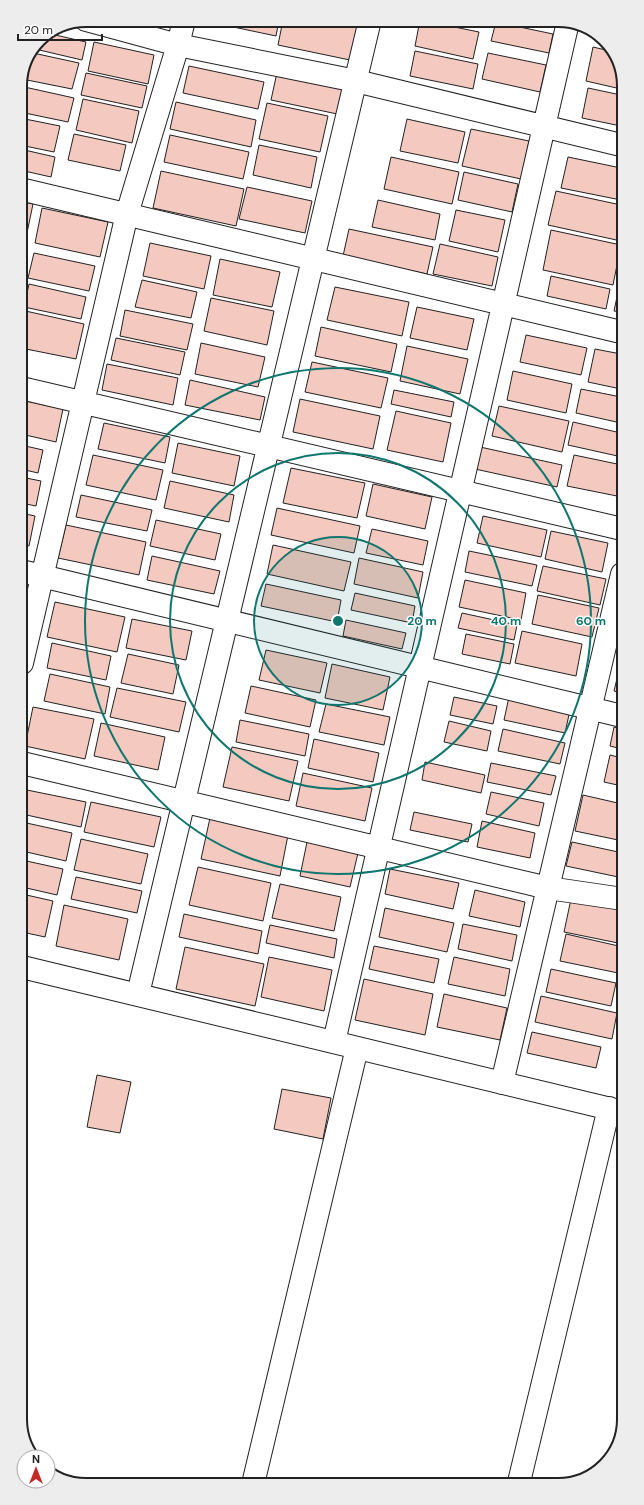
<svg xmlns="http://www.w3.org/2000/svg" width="644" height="1505" viewBox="0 0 644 1505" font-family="'DM Sans',sans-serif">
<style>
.building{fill:#f3c9c0;stroke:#222}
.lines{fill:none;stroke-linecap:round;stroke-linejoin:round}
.street-casing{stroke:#222;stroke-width:24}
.street{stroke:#fff;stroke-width:22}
.ring{fill:none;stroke:#0f766e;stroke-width:2}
.rim{fill:none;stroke:#222;stroke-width:2}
.centre{fill:#0f766e;stroke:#fff;stroke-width:2}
.ring-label{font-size:12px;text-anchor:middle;font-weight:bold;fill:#0f766e;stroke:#fff;stroke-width:3;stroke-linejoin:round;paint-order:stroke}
</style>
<rect width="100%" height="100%" fill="#fff"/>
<path class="building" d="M205,20H279L276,36L205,21Z
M283,20H353L359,21L350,60L278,45Z
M420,20L479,32L473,59L415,46Z
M466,20H480V23Z
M521,20H557L556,27Z
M496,22L553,34L549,53L491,41Z
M51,34L86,42L82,60L35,49L39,39Z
M601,37L606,45L599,43Z
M94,42L154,55L148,84L88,71Z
M593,47L610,51L621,65V89L586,81Z
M415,51L478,64L473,89L410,76Z
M33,53L79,63L72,89L22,79Z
M488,53L546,65L540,92L482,79Z
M189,66L264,82L258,109L183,93Z
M278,68L349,83L342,115L271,100Z
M86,73L147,86L142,108L81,95Z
M20,86L74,98L68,122L20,112Z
M588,88L621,95V126L582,118Z
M83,99L139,111L132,143L76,130Z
M176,102L256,120L251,147L170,129Z
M267,103L328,116L320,152L259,139Z
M20,118L60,126L54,152L20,145Z
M407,119L465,132L458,163L400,151Z
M471,129L529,141L521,179L462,166Z
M74,134L126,145L120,171L68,160Z
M170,135L249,152L243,179L164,162Z
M259,145L317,157L311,188L253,175Z
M20,149L55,157L51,177L20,170Z
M391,157L459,172L452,204L384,189Z
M568,157L621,168V200L561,188Z
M161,171L244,189L236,226L153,208Z
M464,172L518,184L512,212L458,200Z
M247,187L312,201L305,233L239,219Z
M556,191L621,205V241L548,225Z
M378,200L440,214L435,240L372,227Z
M20,201L33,204L27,233L20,232Z
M42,208L108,222L100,257L35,243Z
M456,210L505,220L498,252L449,241Z
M349,229L433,247L427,274L343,256Z
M551,230L621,245L613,285L543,270Z
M21,240H24L21,257Z
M150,243L211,256L204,289L143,276Z
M440,244L498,257L492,286L433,274Z
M34,253L95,266L89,291L28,278Z
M220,259L280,272L272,307L213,295Z
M551,276L610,289L606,309L547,296Z
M142,280L197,292L191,318L135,307Z
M29,284L86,297L81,319L24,307Z
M335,287L409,302L402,336L327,320Z
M618,292H621V312L614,311Z
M211,298L274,311L267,345L204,331Z
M417,307L474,319L467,350L410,338Z
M21,310L84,324L76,359L21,348Z
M125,310L193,324L187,350L120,336Z
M321,327L397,344L391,372L315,356Z
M526,335L587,348L581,375L520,362Z
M116,338L185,352L180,375L111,360Z
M201,343L265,357L258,387L195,374Z
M407,346L468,359L460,394L400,381Z
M595,349L621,354V389L588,382Z
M312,362L388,378L381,408L305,392Z
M107,364L178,378L173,405L102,390Z
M513,371L572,384L566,413L507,400Z
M190,380L265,397L260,420L185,405Z
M581,389L621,397V423L576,413Z
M394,390L454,402L451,417L391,404Z
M300,399L380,416L373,449L293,432Z
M21,400L63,409L56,442L21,434Z
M499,406L569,421L562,452L492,436Z
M396,411L451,423L443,462L387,450Z
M573,422L621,433L622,457L568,445Z
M104,423L170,437L165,463L98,449Z
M178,443L240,456L234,486L172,473Z
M21,445L43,450L38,473L21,469Z
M480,447L562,465L557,487L475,469Z
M93,455L163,470L156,500L86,485Z
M574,455L622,465V474L617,496L567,486Z
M291,468L365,483L357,518L283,503Z
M21,477L41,481L36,506L21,503Z
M170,481L234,495L229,522L164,508Z
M373,484L432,497L425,529L366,516Z
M81,495L152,510L147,531L76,517Z
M277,508L360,526L354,553L271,535Z
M21,513L35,516L29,546L21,544Z
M483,516L547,530L541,557L477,543Z
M156,520L221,534L215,560L150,546Z
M66,525L146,542L139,575L58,558Z
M372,529L428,541L423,565L366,553Z
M551,531L608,543L602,572L545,559Z
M273,545L351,562L344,591L267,574Z
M469,551L537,565L532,586L465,572Z
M152,556L220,571L214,594L147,580Z
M359,558L423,572L418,598L354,584Z
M543,566L606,579L600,605L537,591Z
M465,580L526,593L521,620L459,607Z
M266,584L341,600L337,622L261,606Z
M355,593L415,606L412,623L351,610Z
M538,595L599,608L592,637L532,624Z
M55,602L125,617L117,652L47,637Z
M462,613L517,625L514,640L458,628Z
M132,619L192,631L186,660L126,648Z
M346,620L406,633L402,649L343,636Z
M522,631L582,644L576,676L515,663Z
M466,634L514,644L510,664L462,654Z
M52,643L111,656L106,680L47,668Z
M266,650L327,663L320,693L259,680Z
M128,654L179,665L173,694L121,683Z
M332,664L390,677L383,710L325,698Z
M619,670L622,671V693L614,691Z
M50,674L110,687L105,714L44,701Z
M251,686L316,700L310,727L245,713Z
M117,688L186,702L179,732L110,717Z
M454,697L497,706L493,724L450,715Z
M509,697L570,710L565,733L504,720Z
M326,704L390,717L384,745L319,732Z
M33,707L94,719L85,759L25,746Z
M240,720L309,734L305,756L236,742Z
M449,721L491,731L487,751L444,742Z
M101,723L165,737L158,770L94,756Z
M614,727L622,729V749L610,746Z
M503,729L565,743L560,764L498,751Z
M314,739L379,753L373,782L308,768Z
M232,747L298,761L289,801L223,787Z
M610,755L622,758V786L604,782Z
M425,762L485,775L481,793L422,780Z
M491,763L556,776L551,795L487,782Z
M303,773L372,788L365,821L296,806Z
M22,789L86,802L81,827L22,814Z
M491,792L544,803L539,826L486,814Z
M583,795L622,804L623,841L575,831Z
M91,802L161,817L154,847L84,832Z
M414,812L472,824L468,842L410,830Z
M210,818L288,835L280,876L201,859Z
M482,821L535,833L530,858L477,847Z
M22,822L72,833L66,861L22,851Z
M81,839L148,854L141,884L74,870Z
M307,842L358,853L350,887L300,876Z
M572,842L623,853V878L566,866Z
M22,860L63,869L57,895L22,887Z
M198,867L271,883L263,921L189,905Z
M390,869L459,883L453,909L385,894Z
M76,877L142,891L137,913L71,899Z
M280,884L341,897L334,931L272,918Z
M475,890L525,902L520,927L469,916Z
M22,894L53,901L45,937L22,932Z
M571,899L623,910V944L564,932Z
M64,905L128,919L119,960L56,946Z
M385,908L454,923L447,952L379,937Z
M184,914L262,931L258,954L179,937Z
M463,924L517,935L512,961L458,949Z
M270,925L337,939L334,958L266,943Z
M566,934L623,947V974L560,961Z
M374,946L439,959L434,983L369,969Z
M185,947L264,964L255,1006L176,989Z
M269,957L332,970L324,1011L261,997Z
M454,957L510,969L505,996L448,984Z
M551,969L616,983L611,1006L546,992Z
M364,979L433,994L425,1035L355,1020Z
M444,994L507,1008L500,1040L437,1027Z
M541,996L617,1013L612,1039L535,1022Z
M532,1032L601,1047L596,1068L527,1053Z
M97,1075L131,1082L120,1133L87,1127Z
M282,1089L331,1098L323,1139L274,1129Z"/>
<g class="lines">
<defs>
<path id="street" d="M86,20L178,45L356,81L621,145
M20,189L621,332
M21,388L622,529
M21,571L622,716
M22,663L127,214L178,45L184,20
M22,763L548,888L623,899
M22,967L623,1112
M138,994L370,20
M334,1042L568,22
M502,1083L622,574
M519,1482L609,1108
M253,1484L357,1048"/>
</defs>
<use href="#street" class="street-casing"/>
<use href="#street" class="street"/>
</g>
<circle cx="338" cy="621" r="84" fill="#0f766e" fill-opacity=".12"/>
<g class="ring">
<circle cx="338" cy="621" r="84"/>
<circle cx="338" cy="621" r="168"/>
<circle cx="338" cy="621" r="253"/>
</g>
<path d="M0 0H644V1505H0ZM86 27H558A59 59 0 0 1 617 86V1419A59 59 0 0 1 558 1478H86A59 59 0 0 1 27 1419V86A59 59 0 0 1 86 27Z" fill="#ededed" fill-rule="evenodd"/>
<path class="rim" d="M86 27H558A59 59 0 0 1 617 86V1419A59 59 0 0 1 558 1478H86A59 59 0 0 1 27 1419V86A59 59 0 0 1 86 27Z"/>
<circle cx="338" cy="621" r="6" class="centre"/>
<g class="ring-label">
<text x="422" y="625">20 m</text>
<text x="506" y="625">40 m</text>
<text x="591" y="625">60 m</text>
</g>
<g transform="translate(36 1469)"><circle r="19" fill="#ffffff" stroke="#a7a7a7"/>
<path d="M0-3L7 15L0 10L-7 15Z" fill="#c62828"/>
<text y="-6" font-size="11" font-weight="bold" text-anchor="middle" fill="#222222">N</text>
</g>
<path d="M18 34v6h84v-6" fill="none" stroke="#222222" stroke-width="2"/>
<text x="24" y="34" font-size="12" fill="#222222" stroke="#ffffff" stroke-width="3" paint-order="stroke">20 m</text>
</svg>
